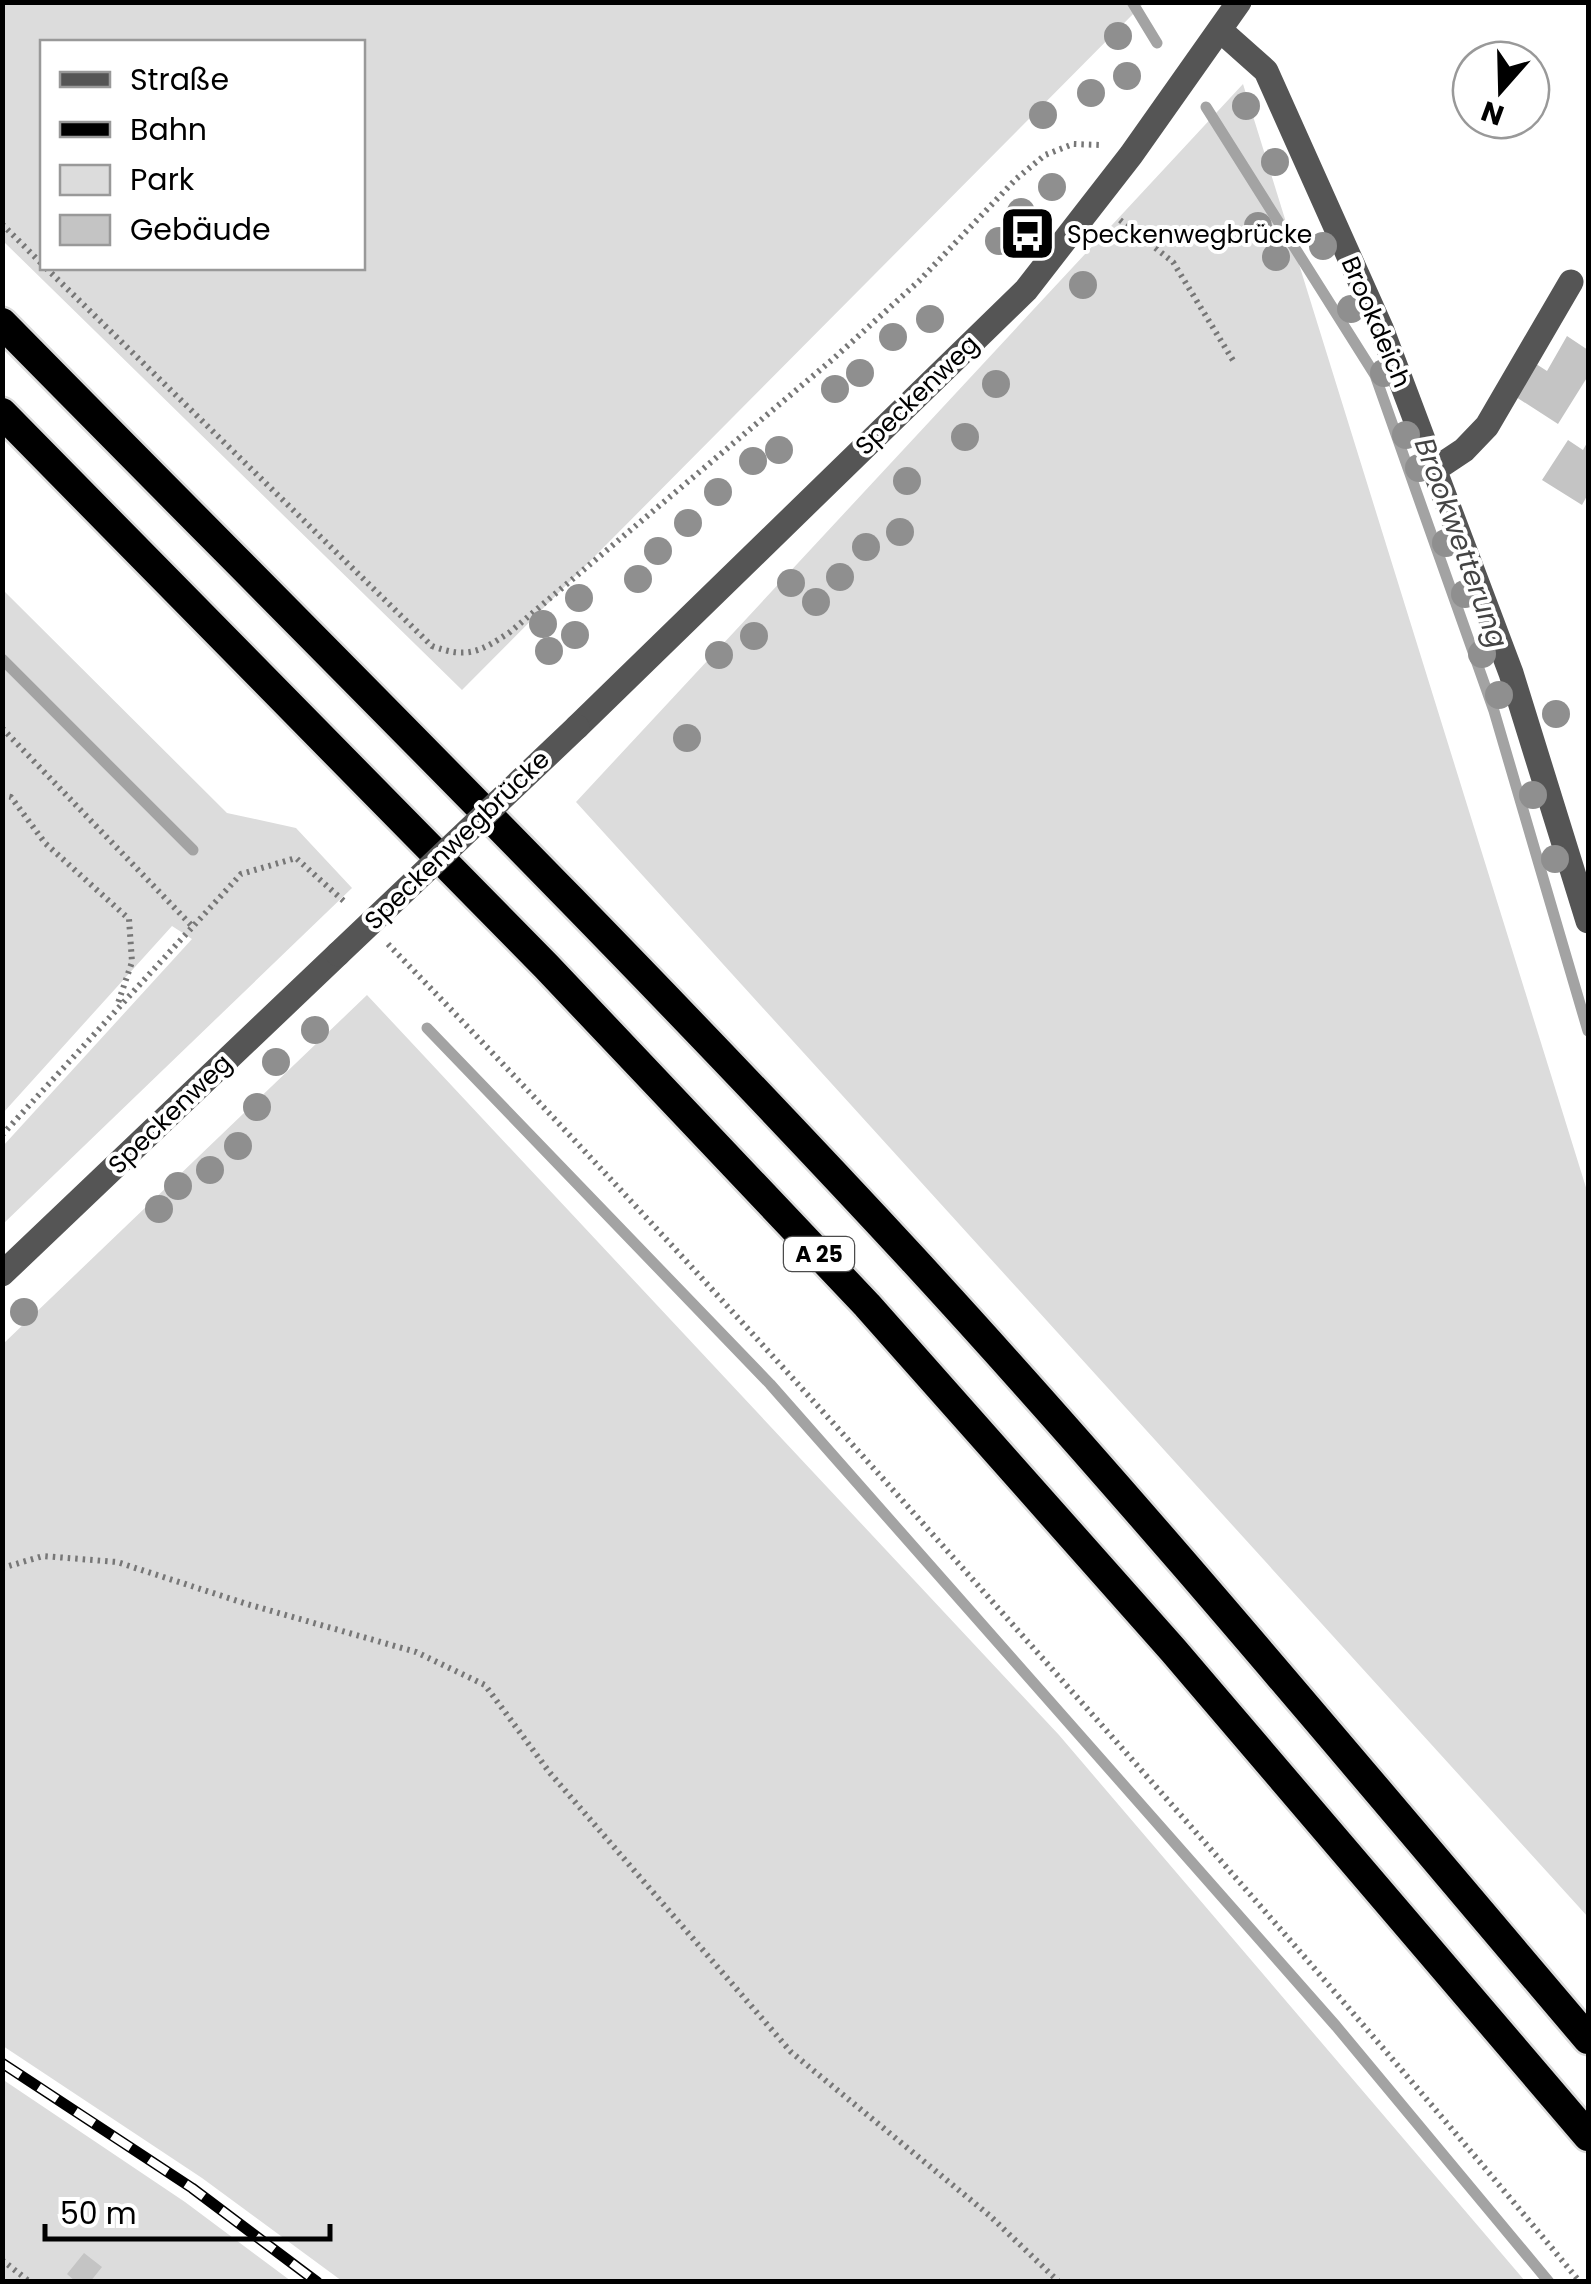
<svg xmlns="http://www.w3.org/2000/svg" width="1591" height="2284" viewBox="0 0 1591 2284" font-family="Poppins,sans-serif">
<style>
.green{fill:#dcdcdc;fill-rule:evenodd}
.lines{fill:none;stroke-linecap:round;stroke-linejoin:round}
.stream{stroke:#a3a3a3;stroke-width:11}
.building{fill:#c4c4c4}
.highway-casing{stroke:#dbdbdb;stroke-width:35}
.path{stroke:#777;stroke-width:6;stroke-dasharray:2.5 5;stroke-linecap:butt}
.minor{stroke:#555;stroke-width:25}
.highway{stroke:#000;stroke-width:30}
.rail-casing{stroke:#000;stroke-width:11}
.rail{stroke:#fff;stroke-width:8;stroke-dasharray:22;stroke-linecap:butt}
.minor-bridge{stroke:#555;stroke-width:25}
.tree{fill:#8f8f8f}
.labels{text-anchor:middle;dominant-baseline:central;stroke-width:8;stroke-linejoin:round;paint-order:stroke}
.shield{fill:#fff;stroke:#4c4c4c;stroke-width:2.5}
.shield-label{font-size:22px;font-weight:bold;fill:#000}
.poi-label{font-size:25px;fill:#000;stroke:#fff;text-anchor:start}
.street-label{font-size:25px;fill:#000;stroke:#fff}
.water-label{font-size:28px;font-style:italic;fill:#444;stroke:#fff}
</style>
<rect width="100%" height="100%" fill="#fff"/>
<path class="green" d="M2,3L3,2L1144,3L462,690L3,241ZM42,42H362V268H42Z
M1243,84L1588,1194V1917L576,802Z
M3,590L227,813L296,828L352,888L3,1224V1146L192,939L172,926L3,1113Z
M367,995L1059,1735L1525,2281H342L202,2178L3,2046V1344Z
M2,2079L185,2202L291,2281H3Z"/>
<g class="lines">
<path class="stream" d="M1132,2L1157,43
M1206,107L1375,375L1494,711L1588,1031
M2,659L193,850
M427,1028L770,1384L1336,2026L1549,2282"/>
</g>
<path class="building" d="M1567,336L1588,350V376L1558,424L1513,395L1533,362L1547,371Z
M1568,440L1583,450L1588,441V494L1582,505L1542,480Z
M84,2253L102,2267L90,2282H76L67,2274Z"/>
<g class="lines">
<defs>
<path id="highway" d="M2,323C307,633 617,939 912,1258C1145,1511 1365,1777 1588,2039
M2,413L546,966L867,1305L1173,1650L1588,2136"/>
</defs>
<use href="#highway" class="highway-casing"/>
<path class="path" d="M1120,220L1173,262L1234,362
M2,224L42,264
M46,268L432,646C467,659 480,652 510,632L833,359L919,281L1016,179L1045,155L1073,144L1101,145
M2,728L192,926
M2,795L11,797L45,843L129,919L132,962L117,1006
M388,944C605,1168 814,1400 1021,1634C1210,1847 1398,2062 1580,2282
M2,1135L241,874L296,858L347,904
M2,1568L43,1556L117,1562L247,1604L416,1652L485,1685L550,1773L791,2052L989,2215L1059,2282
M2,2260L30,2282"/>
<path class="minor" d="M1220,30L1266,71L1381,328L1511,673L1588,921
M1434,470L1464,450L1487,426L1571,282
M577,727L1026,290L1131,155L1239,2
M2,1274L338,954"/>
<use href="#highway" class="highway"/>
<defs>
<path id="rail" d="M2,2063L192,2188L317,2282"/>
</defs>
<use href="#rail" class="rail-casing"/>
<use href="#rail" class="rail"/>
<path class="minor-bridge" d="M338,954L577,727"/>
</g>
<g class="tree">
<circle cx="1118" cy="36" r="14"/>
<circle cx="1127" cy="76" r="14"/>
<circle cx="1091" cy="93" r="14"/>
<circle cx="1246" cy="106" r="14"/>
<circle cx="1043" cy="115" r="14"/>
<circle cx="1275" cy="162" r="14"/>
<circle cx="1052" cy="187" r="14"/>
<circle cx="1021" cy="212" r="14"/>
<circle cx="1258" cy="226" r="14"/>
<circle cx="999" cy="241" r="14"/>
<circle cx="1323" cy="246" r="14"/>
<circle cx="1276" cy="257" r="14"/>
<circle cx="1083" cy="285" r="14"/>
<circle cx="1351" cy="309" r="14"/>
<circle cx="930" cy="319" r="14"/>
<circle cx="893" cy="337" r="14"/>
<circle cx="860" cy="373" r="14"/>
<circle cx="1384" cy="373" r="14"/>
<circle cx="996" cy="384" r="14"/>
<circle cx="835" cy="389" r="14"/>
<circle cx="1406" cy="435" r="14"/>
<circle cx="965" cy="437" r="14"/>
<circle cx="779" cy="450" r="14"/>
<circle cx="753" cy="461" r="14"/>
<circle cx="1419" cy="468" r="14"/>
<circle cx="907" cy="481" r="14"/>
<circle cx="718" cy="492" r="14"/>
<circle cx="688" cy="523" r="14"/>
<circle cx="900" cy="532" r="14"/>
<circle cx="1446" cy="543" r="14"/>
<circle cx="866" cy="547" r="14"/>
<circle cx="658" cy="551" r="14"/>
<circle cx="840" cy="577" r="14"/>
<circle cx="638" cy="579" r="14"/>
<circle cx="791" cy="583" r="14"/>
<circle cx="1465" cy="594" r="14"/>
<circle cx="579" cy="598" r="14"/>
<circle cx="816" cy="602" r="14"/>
<circle cx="543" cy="624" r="14"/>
<circle cx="575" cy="635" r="14"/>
<circle cx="754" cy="636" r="14"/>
<circle cx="549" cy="651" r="14"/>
<circle cx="1482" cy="654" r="14"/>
<circle cx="719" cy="655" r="14"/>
<circle cx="1499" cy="695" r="14"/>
<circle cx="1556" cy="714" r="14"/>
<circle cx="687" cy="738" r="14"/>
<circle cx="1533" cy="795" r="14"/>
<circle cx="1555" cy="859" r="14"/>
<circle cx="315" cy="1030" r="14"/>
<circle cx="276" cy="1062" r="14"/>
<circle cx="257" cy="1107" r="14"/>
<circle cx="238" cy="1146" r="14"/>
<circle cx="210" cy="1170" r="14"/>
<circle cx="178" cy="1186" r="14"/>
<circle cx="159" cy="1209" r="14"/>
<circle cx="24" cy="1312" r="14"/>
</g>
<defs>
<symbol id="bus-square" viewBox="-11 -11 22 22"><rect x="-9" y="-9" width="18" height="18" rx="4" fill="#000" stroke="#fff"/><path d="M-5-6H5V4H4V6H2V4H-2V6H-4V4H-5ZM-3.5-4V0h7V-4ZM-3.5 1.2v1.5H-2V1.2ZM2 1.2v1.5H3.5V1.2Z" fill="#fff"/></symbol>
</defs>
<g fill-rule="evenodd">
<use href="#bus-square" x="996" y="202" width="63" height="63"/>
</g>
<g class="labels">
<rect class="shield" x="784" y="1237" width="70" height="34" rx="8"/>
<g class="shield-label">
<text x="819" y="1254">A 25</text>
</g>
<g class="poi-label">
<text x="1067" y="234">Speckenwegbrücke</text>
</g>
<g class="street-label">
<text transform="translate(1376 322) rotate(67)">Brookdeich</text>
<text transform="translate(917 395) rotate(-44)">Speckenweg</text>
<text transform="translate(457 840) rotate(-44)">Speckenwegbrücke</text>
<text transform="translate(170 1114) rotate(-44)">Speckenweg</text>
</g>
<g class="water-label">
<text transform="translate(1461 543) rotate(70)">Brookwetterung</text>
</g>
</g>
<rect width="1591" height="2284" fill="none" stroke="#000000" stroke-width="10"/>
<rect x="40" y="40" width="325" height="230" fill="#ffffff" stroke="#999999" stroke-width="2.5"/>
<rect x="60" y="72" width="50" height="15" fill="#555555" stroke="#999999" stroke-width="2.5"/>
<text x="130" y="90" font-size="30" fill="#000000">Straße</text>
<rect x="60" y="122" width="50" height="15" fill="#000000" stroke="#999999" stroke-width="2.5"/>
<text x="130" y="140" font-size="30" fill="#000000">Bahn</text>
<rect x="60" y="165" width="50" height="30" fill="#dcdcdc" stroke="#999999" stroke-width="2.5"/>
<text x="130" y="190" font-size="30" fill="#000000">Park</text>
<rect x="60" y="215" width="50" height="30" fill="#c4c4c4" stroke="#999999" stroke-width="2.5"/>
<text x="130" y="240" font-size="30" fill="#000000">Gebäude</text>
<g transform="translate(1501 90) rotate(200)"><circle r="48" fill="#ffffff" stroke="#999999" stroke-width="2.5"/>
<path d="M0-8L18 38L0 25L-18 38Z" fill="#000000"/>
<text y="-15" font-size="28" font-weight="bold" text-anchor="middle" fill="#000000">N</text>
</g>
<path d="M45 2224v15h285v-15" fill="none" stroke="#000000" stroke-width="5"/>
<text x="60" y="2224" font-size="30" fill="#000000" stroke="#ffffff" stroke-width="8" paint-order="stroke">50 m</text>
</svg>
